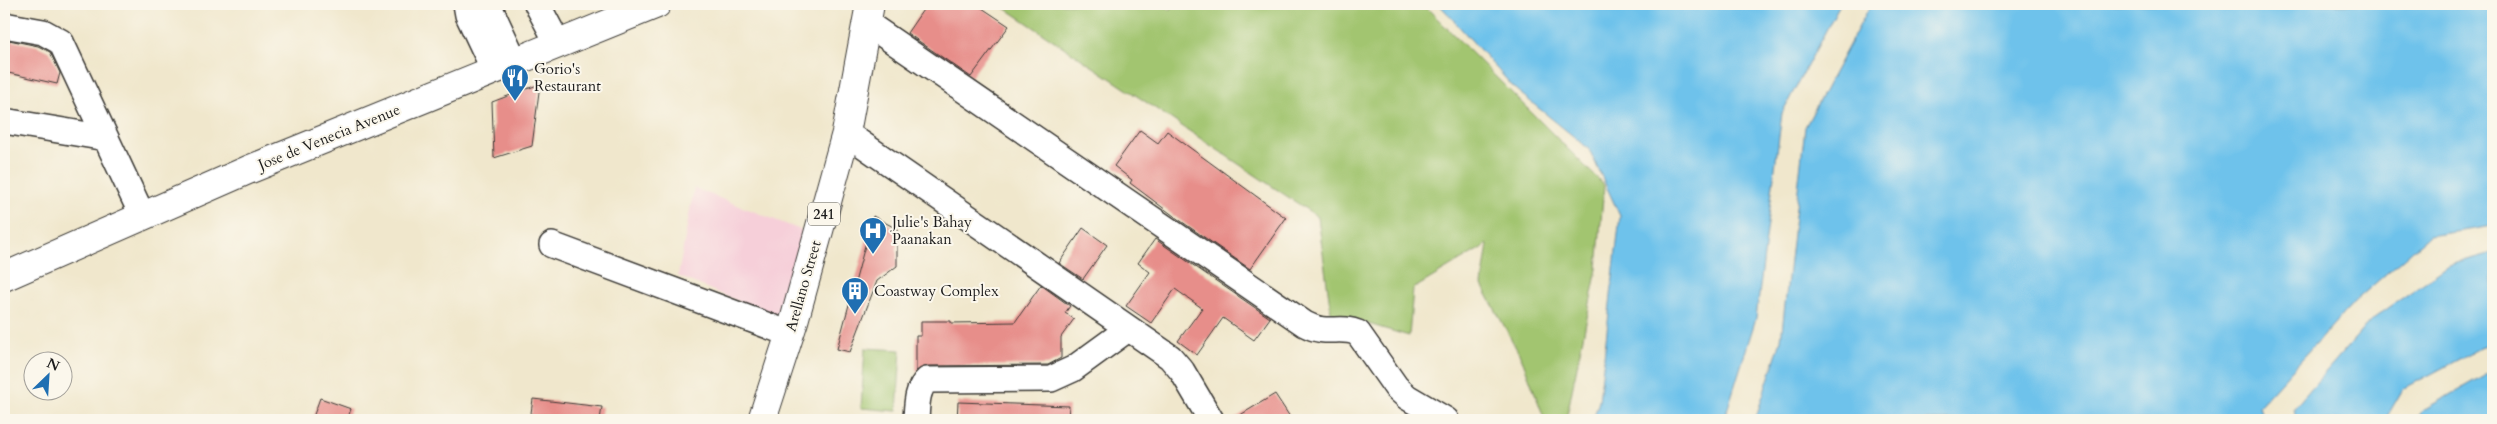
<svg xmlns="http://www.w3.org/2000/svg" width="2497" height="424" viewBox="0 0 2497 424" font-family="Cardo,serif">
<style>
.built{fill:#f6cfd9}
.green{fill:#a2c56f;stroke:#5f7046}
.water{fill:#6ec2eb;stroke:#456f84}
.building{fill:#e78e8a}
.lines{fill:none;stroke-linecap:round;stroke-linejoin:round}
.minor-casing{stroke:#3c3a36;stroke-width:28}
.highway-casing{stroke:#3c3a36;stroke-width:30}
.minor{stroke:#fff;stroke-width:25}
.highway{stroke:#fff;stroke-width:28}
.labels{text-anchor:middle;dominant-baseline:central;stroke-width:4;stroke-linejoin:round;paint-order:stroke}
.shield{fill:#fbf7ec;stroke:#5f5e5a;stroke-width:1}
.shield-label{font-size:14px;font-weight:bold;fill:#1c1c1c}
.poi-label{font-size:15px;fill:#1c1c1c;stroke:#fbf7ec;text-anchor:start}
.street-label{font-size:15px;fill:#1c1c1c;stroke:#fbf7ec}
</style>
<rect width="100%" height="100%" fill="#fbf7ec"/>
<filter id="ink" filterUnits="userSpaceOnUse"><feTurbulence type="fractalNoise" baseFrequency=".02" numOctaves="2"/><feDisplacementMap in="SourceGraphic" scale="10" xChannelSelector="R" yChannelSelector="G"/><feConvolveMatrix kernelMatrix="1 2 1 2 8 2 1 2 1" color-interpolation-filters="sRGB"/></filter>
<filter id="wash" filterUnits="userSpaceOnUse"><feTurbulence type="fractalNoise" baseFrequency=".0096" numOctaves="4" result="noise"/><feDisplacementMap in="SourceGraphic" scale="20" xChannelSelector="R" yChannelSelector="G"/><feGaussianBlur stdDeviation="1.12" result="paint"/><feColorMatrix in="noise" values="0 0 0 0 0 0 0 0 0 0 0 0 0 0 0 0 0 1.4 0 .05"/><feComposite in="paint" operator="in"/></filter>
<g filter="url(#wash)">
<rect width="100%" height="100%" fill="#f0e7cc"/>
<path class="built" d="M694,188L816,236L783,320L678,276Z"/>
<path class="green" d="M999,4H1163L1169,10L1176,4H1423L1604,185L1597,269L1566,420H1545L1522,359L1482,285L1488,244L1413,289L1409,336L1331,313L1318,217Z
M865,348L901,350L897,411L861,408Z"/>
<path class="water" d="M1439,4H1840L1782,113L1756,318L1724,420H1593L1599,401L1620,216L1589,149L1515,89Z
M1871,4H2493V226L2429,236L2354,302L2259,406L2263,420H1755L1781,340L1805,127Z
M2493,253V341L2403,389L2385,420H2296L2294,408L2370,321L2449,265Z
M2493,370V420H2416L2423,410Z"/>
<g id="blocks">
<path class="building" d="M927,4H976L1009,26L971,77L907,33Z
M9,40L38,46L50,52L60,73L57,84L4,72Z
M540,84L532,146L494,158L492,102Z
M1140,130L1158,143L1167,131L1286,218L1250,269L1178,219L1130,183L1132,180L1114,166Z
M873,216L897,229V266L877,281L850,352L837,349Z
M1083,228L1107,245L1083,279L1059,263Z
M1155,239L1270,318L1254,340L1223,318L1197,355L1178,341L1202,308L1175,289L1151,323L1126,306L1150,272L1138,263Z
M1041,285L1070,306L1065,313L1074,319L1061,337V358L1048,365L927,366L916,371V336H921V321H951V323L1015,322Z
M1275,394L1292,420H1232Z
M320,398L351,409L347,420H312Z
M533,399L602,407L600,420H530Z
M958,402L1069,406L1068,420H957Z"/>
</g>
</g>
<g filter="url(#ink)">
<use href="#blocks" fill-opacity="0" stroke="#3c3a36" stroke-width="1"/>
<g class="lines">
<defs>
<path id="minor" d="M466,4L468,15L494,70
M488,4L515,62
M537,4L558,44
M868,24L1305,324C1327,336 1340,325 1358,333L1396,387L1407,397L1446,420
M4,25L43,32L61,42L142,215
M4,121L106,138
M846,133L1170,357L1182,371L1211,420
M552,245L790,334
M916,420C917,406 916,390 927,380L1051,379L1073,369L1128,329"/>
<path id="highway" d="M4,277L248,170L657,4
M762,420L794,321L846,133L870,4"/>
</defs>
<use href="#minor" class="minor-casing"/>
<use href="#highway" class="highway-casing"/>
<use href="#minor" class="minor"/>
<use href="#highway" class="highway"/>
</g>
</g>
<defs>
<symbol id="restaurant-pin" viewBox="-11 -11 22 30"><path d="M0 17L-7.5 6A9.5 9.5 0 1 1 7.5 6Z" fill="#1f6fb2" stroke="#fbf7ec"/><path d="M-5-6h1v4h1v-4h1v4h1v-4h1v5L-1.5 .5V6h-2V.5L-5-1ZM5-6V6H3V1.5H1.5Q1.5-4 5-6Z" fill="#fff"/></symbol>
<symbol id="hospital-pin" viewBox="-11 -11 22 30"><path d="M0 17L-7.5 6A9.5 9.5 0 1 1 7.5 6Z" fill="#1f6fb2" stroke="#fbf7ec"/><path d="M-5-5h3v3.5h4V-5h3V5h-3V1.5h-4V5h-3Z" fill="#fff"/></symbol>
<symbol id="building-pin" viewBox="-11 -11 22 30"><path d="M0 17L-7.5 6A9.5 9.5 0 1 1 7.5 6Z" fill="#1f6fb2" stroke="#fbf7ec"/><path d="M-4-6H4V6H1V3H-1V6H-4ZM-2.5-4.3h1.7v1.8h-1.7ZM.8-4.3h1.7v1.8H.8ZM-2.5-1h1.7V.8h-1.7ZM.8-1h1.7V.8H.8Z" fill="#fff"/></symbol>
</defs>
<g fill-rule="evenodd">
<use href="#restaurant-pin" x="499" y="62" width="32" height="43"/>
<use href="#hospital-pin" x="857" y="215" width="32" height="43"/>
<use href="#building-pin" x="839" y="275" width="32" height="43"/>
</g>
<g class="labels">
<rect class="shield" x="808" y="202.5" width="32" height="23" rx="4"/>
<g class="shield-label">
<text x="824" y="214">241</text>
</g>
<g class="poi-label">
<text x="534" y="69">Gorio's<tspan x="534" dy="17">Restaurant</tspan></text>
<text x="892" y="222">Julie's Bahay<tspan x="892" dy="17">Paanakan</tspan></text>
<text x="874" y="291">Coastway Complex</text>
</g>
<g class="street-label">
<text transform="translate(329 137) rotate(-22)">Jose de Venecia Avenue</text>
<text transform="translate(803 286) rotate(-74)">Arellano Street</text>
</g>
</g>
<rect width="2497" height="424" fill="none" stroke="#fbf7ec" stroke-width="20"/>
<g transform="translate(48 376) rotate(25)"><circle r="24" fill="#fbf7ec" stroke="#a29f99"/>
<path d="M0-4L9 19L0 12L-9 19Z" fill="#1f6fb2"/>
<text y="-8" font-size="14" font-weight="bold" text-anchor="middle" fill="#1c1c1c">N</text>
</g>
</svg>
